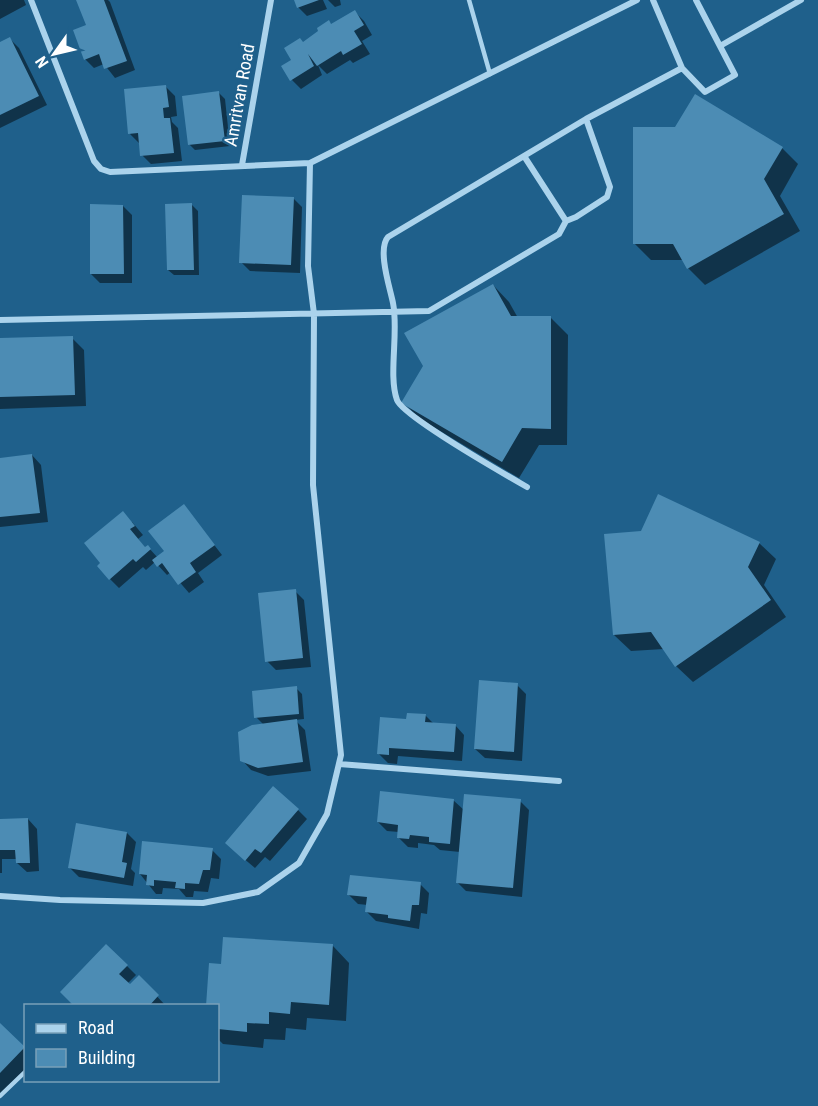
<svg xmlns="http://www.w3.org/2000/svg" width="818" height="1106" viewBox="0 0 818 1106" font-family="'Roboto Condensed',sans-serif">
<style>
.shadow{fill:#0007}
.building{fill:#4c8cb4}
.lines{fill:none;stroke-linecap:round;stroke-linejoin:round}
.lane{stroke:#abd3ec;stroke-width:4.5}
.street{stroke:#abd3ec;stroke-width:6}
.labels{text-anchor:middle;dominant-baseline:central;stroke-width:5;stroke-linejoin:round;paint-order:stroke}
.street-label{font-size:18px;fill:#fff;stroke:#1f608b}
</style>
<rect width="100%" height="100%" fill="#1f608b"/>
<path class="shadow" d="M0,0H24L26,5L0,19Z
M81,0H108L110,2L135,70L115,78L104,64L94,68L85,59L88,26Z
M295,0H323L327,9L307,16L298,7Z
M328,0H340L341,5L335,7Z
M355,12L364,21L372,35L362,41L370,54L353,63L350,60L327,74L318,65L322,75L301,89L292,80L283,66L293,60L304,43Z
M10,39L19,48L47,105L0,128V43Z
M166,87L175,96L177,116L171,117L172,122L178,128L182,161L151,164L142,155L139,143L130,134Z
M219,93L225,99L230,146L195,150L189,144Z
M782,148L798,164L780,196L800,231L705,285L688,268L683,260H651L634,243Z
M293,198L302,207L300,273L250,271L241,262Z
M192,205L198,211L199,275H174L168,270Z
M123,206L132,215V283H100L91,274Z
M493,285L509,302L518,318H551L568,335L567,445H539L519,478L420,419L403,402Z
M72,338L84,350L86,406L0,409V340Z
M32,455L41,465L48,522L0,527V459Z
M184,506L222,555L198,573L204,582L189,593L171,572L167,575L155,562L146,570L143,567L119,588L110,579L132,522L143,535L138,539L146,549L148,547L158,558L166,552Z
M759,543L776,559L764,585L786,617L693,682L676,666L664,649L631,651L614,635Z
M295,591L304,600L311,667L276,670L267,661Z
M517,685L526,694L522,761L485,758L475,749Z
M296,688L302,694L304,719L295,720L305,730L311,771L268,776L251,770L242,760L264,725L256,717Z
M425,715L434,724L455,725L464,735L462,761L398,756L397,764L388,763L379,754L408,720Z
M453,800L464,810L520,801L529,810L522,897L466,891L457,882L460,852L440,850L434,845L418,843V848L408,847L399,838V832L387,831L378,822Z
M298,810L307,819L270,861L265,857L255,868L236,852Z
M28,819L37,829L39,871L27,872L17,863V859H2V873H0V821Z
M127,833L136,842L131,869L135,873L133,886L79,877L70,868Z
M212,850L221,859L219,879L211,878L208,892L194,891L193,897H186L179,889L163,888L162,894H156L140,874Z
M420,884L429,893L427,914L421,913L419,929L376,921L367,912L368,905L358,904L349,895Z
M107,946L136,975L127,984L130,986L139,977L166,1006H76Z
M333,946L349,963L346,1021L307,1018L306,1030L286,1028L285,1040L264,1039L263,1048L223,1044L218,1039V1006L223,965Z
M0,1025L26,1050V1071L0,1097Z"/>
<path class="building" d="M76,0H104L127,61L104,69L99,54L84,60L73,30L86,25Z
M294,0H319L297,8Z
M355,10L364,25L354,31L362,44L343,55L341,51L317,66L308,54L314,66L290,81L281,66L291,60L284,48L300,38L303,42L318,31L317,28L329,20L331,24Z
M10,37L39,96L0,115V42Z
M166,85L169,107L163,108L164,118H170L174,153L140,156L138,133L128,134L124,89Z
M219,91L225,141L188,145L182,96Z
M695,94L783,147L764,179L784,214L687,269L673,244H633V127H675Z
M242,195L294,197L291,265L239,263Z
M192,203L194,270H167L165,204Z
M90,204L123,205L124,274H90Z
M493,284L511,316H551V429L522,428L502,462L401,403L423,366L404,333Z
M73,336L75,395L0,397V338Z
M32,454L40,513L0,517V458Z
M658,494L760,542L748,567L771,600L675,667L651,632L613,635L604,534L641,531Z
M184,504L215,545L190,563L196,572L178,585L162,563L157,567L152,560L164,551L148,531Z
M123,511L135,526L130,529L145,547L148,545L151,549L136,562L133,559L109,580L97,566L100,563L84,543Z
M296,589L303,658L265,662L258,593Z
M479,680L518,683L514,752L474,749Z
M297,686L299,714L254,718L252,691Z
M407,713L426,714L425,722L456,724L454,752L389,748V755L377,754L380,717L406,719Z
M297,719L303,762L258,768L240,761L238,732L252,725Z
M273,786L299,809L261,853L255,849L245,861L225,843Z
M380,791L454,799L450,844L429,842V837L410,835L409,839L397,838L398,825L377,822Z
M464,794L521,799L513,888L456,883Z
M28,818L30,863H16L15,850H0V819Z
M76,823L127,832L122,862L127,863L124,878L68,868Z
M142,841L213,848L210,870H203L199,884L185,883V889L175,888L176,882L154,880V886L146,885L147,875L139,874Z
M350,875L421,882L419,905H412L410,921L388,918V915L365,912L367,897L347,895Z
M223,937L333,944L329,1005L291,1002L290,1014L269,1012V1024L247,1023V1032L218,1029V1006H206L209,963L221,964Z
M106,944L128,965L119,974L130,984L139,975L159,995L149,1006H74L60,992Z
M0,1023L25,1047L0,1073Z"/>
<g class="lines">
<path class="lane" d="M469,0L490,74
M0,1096L26,1071"/>
<path class="street" d="M31,0L94,161L101,169L110,172L310,163L637,0
M653,0L682,68L705,92L735,75L696,0
M720,46L801,0
M524,156L566,221
M242,165L271,0
M0,320L429,311L559,234L566,221L576,217L607,197L610,187L586,119
M527,487C506,475 403,416 397,400C388,375 399,332 393,303C390,288 377,249 388,237L586,119L682,68
M339,764L559,781
M0,896L60,900L203,903L258,892L299,863L327,814L341,755L313,485L314,314L308,266L310,163"/>
</g>
<g class="labels">
<g class="street-label">
<text transform="translate(239 95) rotate(-80)">Amritvan Road</text>
</g>
</g>
<rect x="24" y="1004" width="195" height="78" fill="#1f608b" stroke="#79a0b9" stroke-width="1.5"/>
<rect x="36" y="1024" width="30" height="9" fill="#abd3ec" stroke="#79a0b9" stroke-width="1.5"/>
<text x="78" y="1034" font-size="18" fill="#ffffff">Road</text>
<rect x="36" y="1049" width="30" height="18" fill="#4c8cb4" stroke="#79a0b9" stroke-width="1.5"/>
<text x="78" y="1064" font-size="18" fill="#ffffff">Building</text>
<g transform="translate(54 54) rotate(236)" stroke="#1f608b" stroke-width="4.5" paint-order="stroke">
<path d="M0-4.5L10 22L0 15L-10 22Z" fill="#ffffff"/>
<text y="-9" font-size="16" font-weight="bold" text-anchor="middle" fill="#ffffff">N</text>
</g>
</svg>
